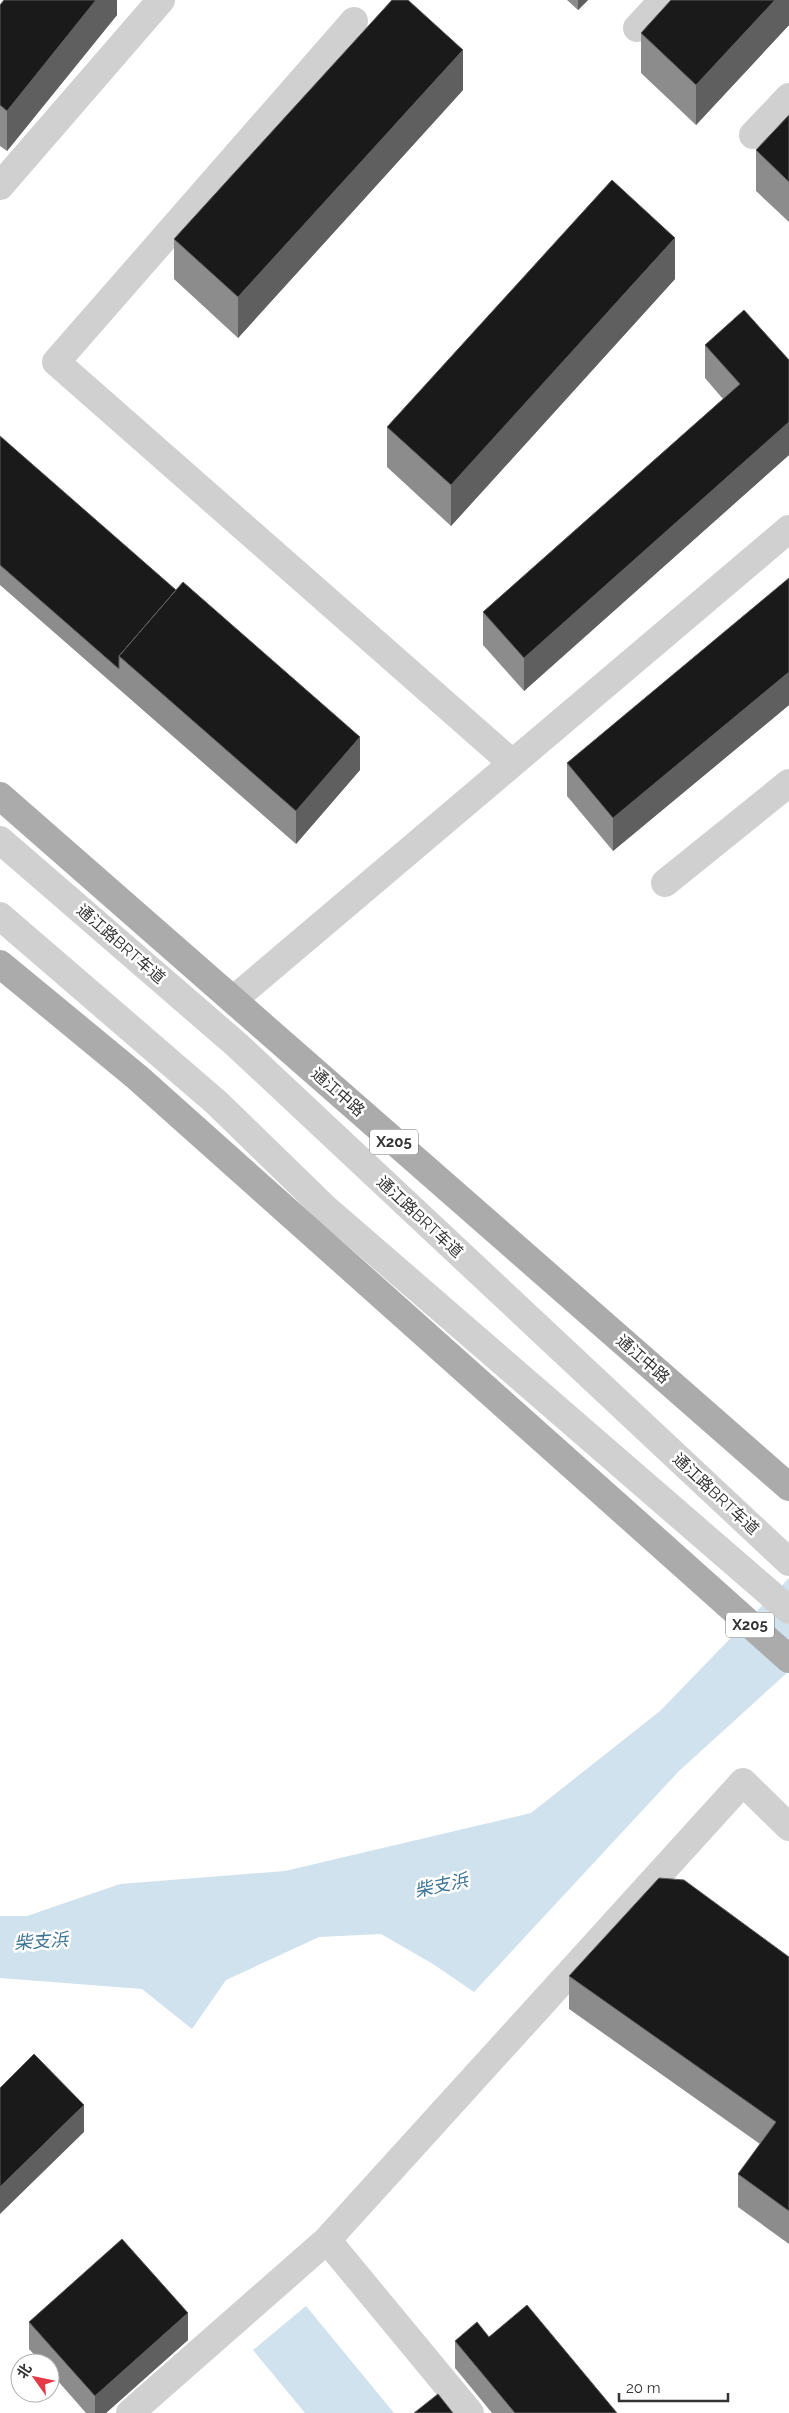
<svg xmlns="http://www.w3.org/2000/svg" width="789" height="2413" viewBox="0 0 789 2413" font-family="Raleway,'Noto Sans SC',sans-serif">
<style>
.water{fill:#cfe2ee}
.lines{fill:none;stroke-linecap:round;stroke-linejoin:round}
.minor{stroke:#d0d0d0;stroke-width:28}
.major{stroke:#ababab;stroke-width:28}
.wall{fill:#8c8c8c}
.shaded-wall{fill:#5f5f5f}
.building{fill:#1a1a1a;stroke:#5f5f5f}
.labels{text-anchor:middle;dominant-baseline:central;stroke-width:5;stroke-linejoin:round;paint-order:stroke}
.shield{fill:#fff;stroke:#707070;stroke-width:1}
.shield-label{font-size:15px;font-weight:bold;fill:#333}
.street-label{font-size:16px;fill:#333;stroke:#fff}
.water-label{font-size:18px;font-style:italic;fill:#3f7597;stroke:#fff}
</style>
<rect width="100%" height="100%" fill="#fff"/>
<path class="water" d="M789,1578V1671L679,1771L474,1992L433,1964L381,1934L319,1937L226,1980L192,2029L142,1989L0,1978V1916H27L120,1884L285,1871L531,1813L660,1711Z
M306,2306L394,2413H305L253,2350Z"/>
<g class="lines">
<path class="minor" d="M354,21L56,362L512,763
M637,28L663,0
M753,135L789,97
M0,186L161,0
M0,840L237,1045L789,1562
M665,883L789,783
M0,916L217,1103L325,1208L789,1610
M233,1000L789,529
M327,2240L470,2413
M130,2413L327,2240L743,1782L789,1827"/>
<path class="major" d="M0,796L789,1487
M0,964L137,1077L789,1659"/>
</g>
<path class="wall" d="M117,0V15L7,151L0,146V5Z
M567,0H588L578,10Z
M789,0V25L696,125L641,73V33Z
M463,90L238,338L174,279V239Z
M789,115V222L756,191V150Z
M675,279L451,526L387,467V427Z
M705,345L789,360V455L524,691L483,645V612L723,399L705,378Z
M0,436L360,770L296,844L0,585Z
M789,578V705L613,851L567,796V763Z
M789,1957V2244L738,2207V2174L760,2144L569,2009V1976Z
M29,2322L188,2340L106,2413H86L50,2372V2363H42L29,2349Z
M489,2337L617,2413H492L455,2368V2341Z"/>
<path class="shaded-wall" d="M96,0H117V15L7,151V111Z
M578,0H588L578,10Z
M775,0H789V25L696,125V85Z
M463,50V90L238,338V297Z
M675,238V279L451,526V485Z
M789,422V455L524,691V658Z
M789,672V705L613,851V818Z
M360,737V770L296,844V811Z
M84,2105V2132L0,2214V2187Z
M188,2313V2340L106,2413H95V2396Z"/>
<path class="building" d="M4,0H96L7,111L0,105V5Z
M392,0H408L463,50L238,297L174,239Z
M671,0H775L696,85L641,33Z
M789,115V182L756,150Z
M612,180L675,238L451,485L387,427Z
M744,310L789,360V422L524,658L483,612L740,384L705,345Z
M0,436L176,590L119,656V669L0,565Z
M789,578V672L613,818L567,763Z
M183,582L360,737L296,811L119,656Z
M659,1878L684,1880L789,1957V2211L738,2174L776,2122L569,1976Z
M34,2054L84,2105L0,2187V2088Z
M122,2239L188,2313L95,2396L29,2322Z
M527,2305L617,2413H515L455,2341L477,2322L489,2337Z
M438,2394L453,2413H414Z"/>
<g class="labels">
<g class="shield">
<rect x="370" y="1129.5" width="48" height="25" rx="4"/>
<rect x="726" y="1612.5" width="48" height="25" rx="4"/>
</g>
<g class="shield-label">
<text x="394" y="1142">X205</text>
<text x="750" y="1625">X205</text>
</g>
<g class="street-label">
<text transform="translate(121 944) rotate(41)">通江路BRT车道</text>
<text transform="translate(338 1092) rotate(41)">通江中路</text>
<text transform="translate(420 1217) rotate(43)">通江路BRT车道</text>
<text transform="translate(643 1359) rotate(41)">通江中路</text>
<text transform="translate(716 1494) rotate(43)">通江路BRT车道</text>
</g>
<g class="water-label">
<text transform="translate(441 1885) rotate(-12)">柴支浜</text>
<text transform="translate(41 1941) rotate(-4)">柴支浜</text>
</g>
</g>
<g transform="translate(35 2378) rotate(303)"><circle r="24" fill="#ffffff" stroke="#adadad"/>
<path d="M0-4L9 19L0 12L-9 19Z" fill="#e63946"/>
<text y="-8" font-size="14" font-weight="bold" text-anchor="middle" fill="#333333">北</text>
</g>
<path d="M619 2393v8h109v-8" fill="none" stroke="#333333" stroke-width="2.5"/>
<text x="626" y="2393" font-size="15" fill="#333333" stroke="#ffffff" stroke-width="4" paint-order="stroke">20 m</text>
</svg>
